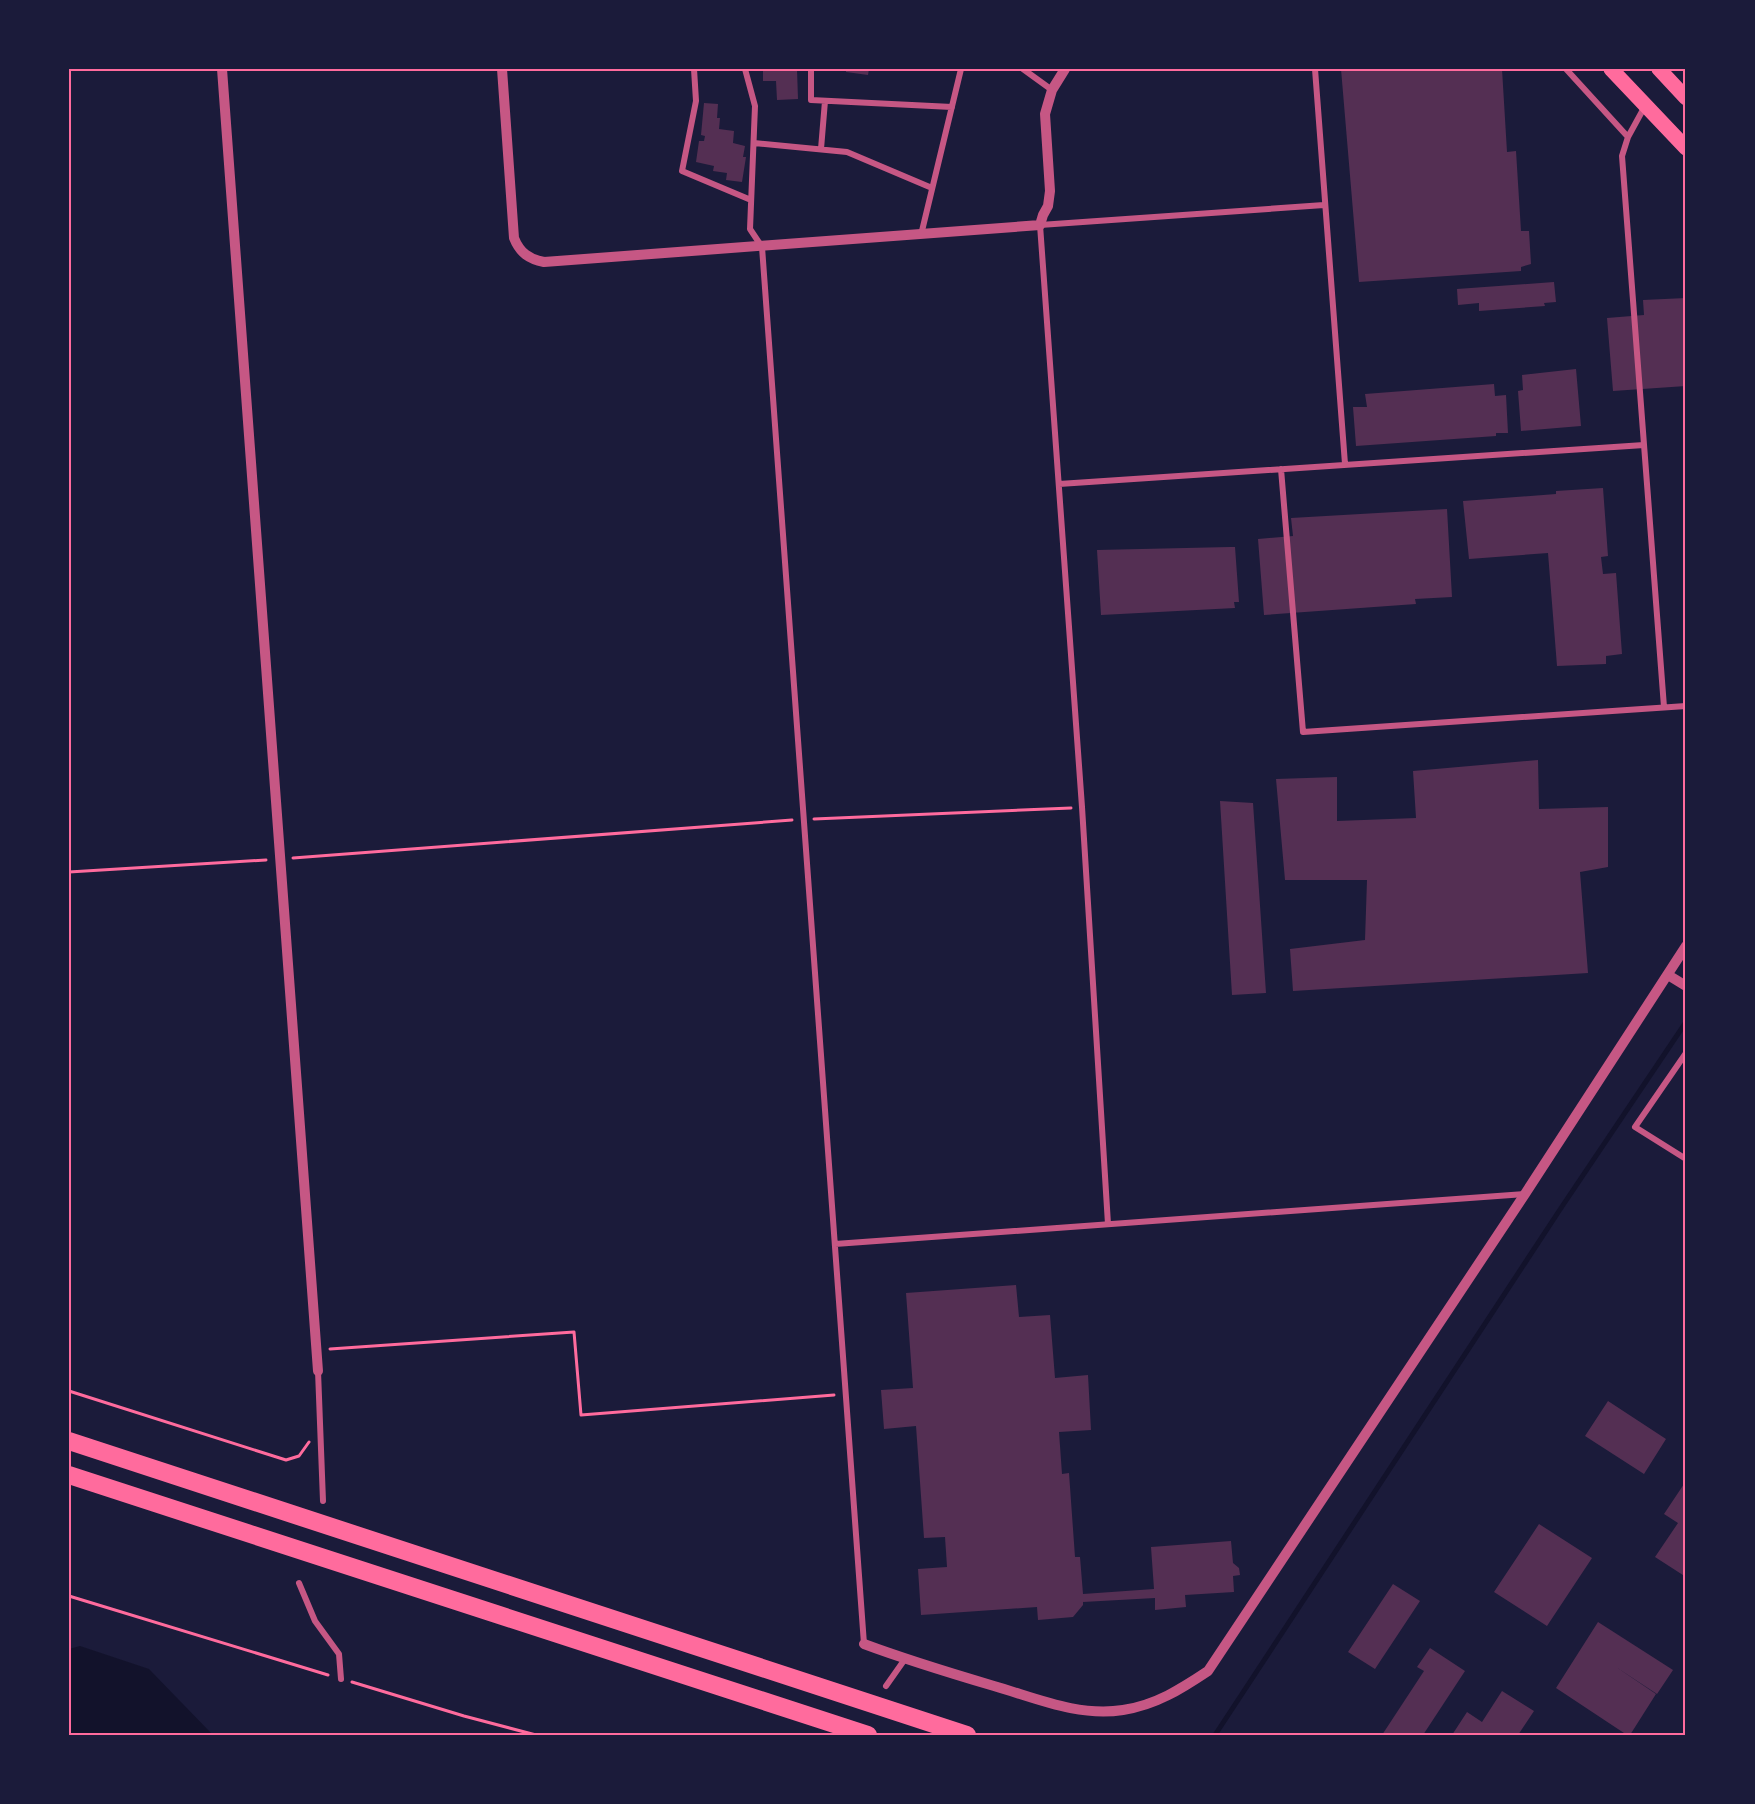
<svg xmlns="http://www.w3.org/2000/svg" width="1755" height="1804" viewBox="0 0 1755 1804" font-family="Jost,sans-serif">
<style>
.water{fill:#12122b}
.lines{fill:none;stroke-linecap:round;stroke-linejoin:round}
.stream{stroke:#12122b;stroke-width:5}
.building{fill:#542f53}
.path{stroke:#ff6b9d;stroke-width:3}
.minor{stroke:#c65784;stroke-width:6}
.tertiary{stroke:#c65784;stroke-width:10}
.primary{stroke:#ff6b9d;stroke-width:15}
.motorway{stroke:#ff6b9d;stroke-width:18}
.neatline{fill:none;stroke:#ff6b9d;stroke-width:2}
</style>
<rect width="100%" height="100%" fill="#1b1b3a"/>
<path class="water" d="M80,1646L149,1669L213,1735H69V1649Z"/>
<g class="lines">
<path class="stream" d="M1215,1735L1561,1208L1686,1022"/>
</g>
<path class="building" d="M763,69H797L798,99L777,100L776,81H763Z
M846,69H869L868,75L846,72Z
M1341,69H1502L1507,152L1516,151L1521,231H1529L1531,264L1521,267V271L1359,282Z
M704,103L718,104L717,118H720L719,129L734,131L733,143L745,146L743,157H746L742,182L726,180L727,173L713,171L714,166L696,162L699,141H704L705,136L701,135Z
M1554,282L1556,302L1544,303L1545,306L1479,311V303L1458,305L1457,289Z
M1686,298V386L1613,391L1607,318L1644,315L1643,300Z
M1576,369L1581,426L1521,431L1518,391L1523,390L1522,375Z
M1494,384L1495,396L1506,395L1508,433H1496V436L1356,446L1353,407H1367L1365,394Z
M1603,488L1608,556L1601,557L1603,574L1616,573L1622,654L1606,656V664L1557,666L1548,553L1469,559L1463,501L1556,494V491Z
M1447,509L1452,597L1415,599L1416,604L1264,615L1258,539L1293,536L1291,518Z
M1230,547H1235L1239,602H1234L1235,608L1101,615L1097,550Z
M1538,760L1539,809L1608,807V867L1580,872L1588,973L1293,991L1290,949L1365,940L1367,880H1285L1276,779L1337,777V821L1416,818L1413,771Z
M1220,801L1253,803L1266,993L1232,995Z
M1016,1285L1019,1317L1050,1315L1055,1378L1088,1375L1091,1430L1059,1432L1062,1474L1069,1473L1075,1557H1080L1083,1594L1154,1589L1151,1547L1231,1541L1233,1563L1239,1568L1240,1575L1233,1576L1234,1592L1185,1595L1186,1607L1155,1610V1598L1083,1602V1605L1073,1617L1038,1620L1037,1607L921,1615L918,1569L947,1567L945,1537L924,1538L916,1426L884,1429L881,1390L913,1388L906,1293Z
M1608,1401L1666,1439L1644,1474L1585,1436Z
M1686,1481V1577L1655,1557L1678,1523L1664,1514Z
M1539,1524L1592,1558L1547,1626L1494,1592Z
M1393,1584L1420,1601L1375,1669L1348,1652Z
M1598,1622L1673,1670L1657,1694L1616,1667L1656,1694L1630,1735H1627L1556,1688Z
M1430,1648L1465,1671L1423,1735H1415L1413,1733L1411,1735H1382L1424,1671L1417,1667Z
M1502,1691L1534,1711L1518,1735H1452L1467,1712L1482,1722Z"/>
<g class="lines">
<path class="path" d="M814,819L1071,808
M293,858L792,820
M69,872L266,860
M330,1349L574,1332L581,1415L834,1395
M69,1391L286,1460L299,1456L309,1442
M69,1596L328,1675
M352,1682L464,1716L536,1735"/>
<path class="minor" d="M694,69L696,101L682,171L751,200
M745,69L755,106L750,229L762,247L864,1644
M811,69V100L952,107
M1023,69L1052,90
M1315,69L1345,464
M1566,69L1628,137
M1645,106L1628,137L1622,156L1664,707
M754,143L847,152L932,188
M821,149L825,101
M921,235L961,69
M1281,469L1303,732L1686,706
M1059,484L1644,445
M1686,1053L1635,1127L1686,1159
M1108,1224L1082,807L1040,225L1324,205
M835,1244L1525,1194
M318,1371L323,1501
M299,1583L315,1621L339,1654L341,1679
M886,1686L905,1659"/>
<path class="tertiary" d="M222,69L318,1371
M502,69L514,238C520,253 529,259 544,262L1040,225L1043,215L1048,206L1050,191L1045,114L1052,90L1065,69
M1668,975L1686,986
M864,1644C907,1660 950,1673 994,1686C1036,1698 1078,1717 1123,1710C1156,1705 1181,1689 1208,1671L1525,1194L1686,946"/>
<path class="primary" d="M1611,69L1686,148
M1659,69L1686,98"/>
<path class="motorway" d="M69,1441L967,1735
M69,1475L868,1735"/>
</g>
<rect width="1755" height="1804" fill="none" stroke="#1b1b3a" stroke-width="141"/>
<rect x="70" y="70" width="1614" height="1664" class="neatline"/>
</svg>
